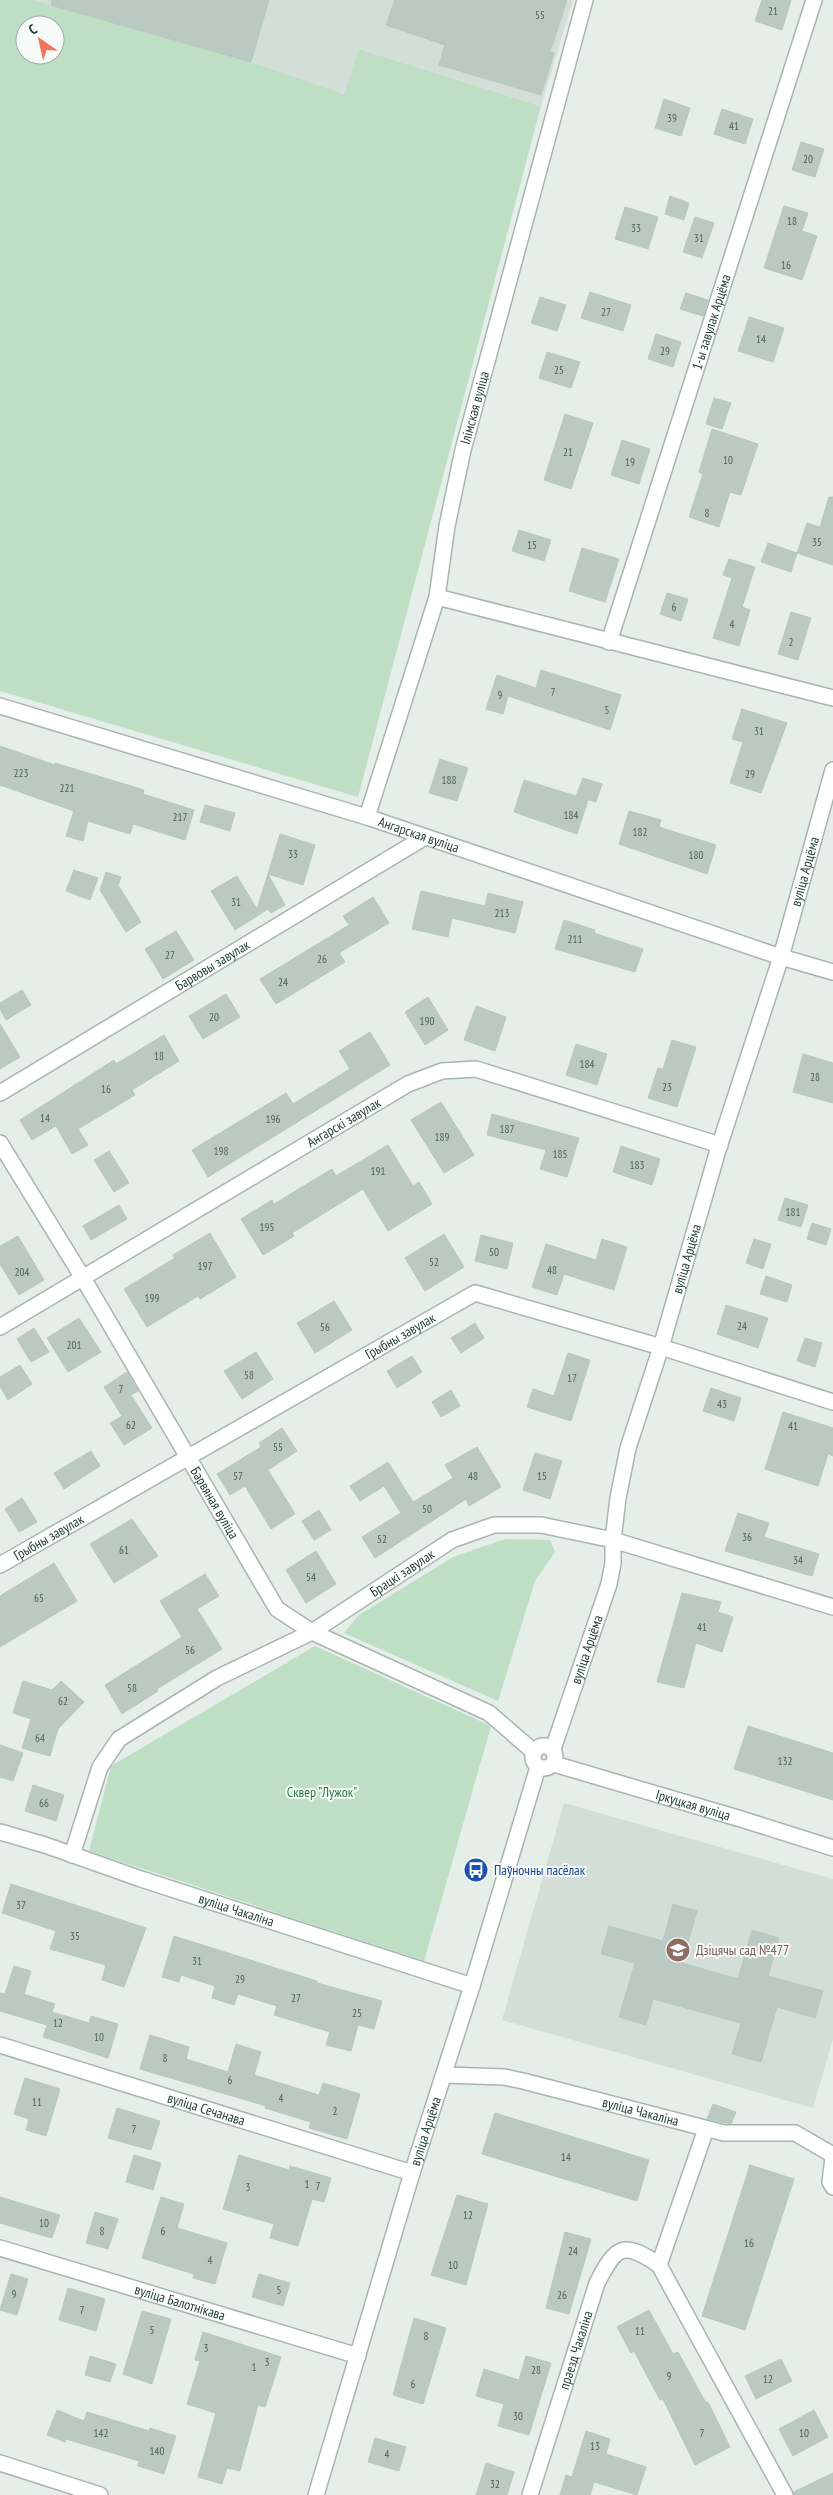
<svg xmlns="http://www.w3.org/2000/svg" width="833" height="2495" viewBox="0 0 833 2495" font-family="'PT Sans Narrow',sans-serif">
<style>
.built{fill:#d3ded8}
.green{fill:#bedfc4;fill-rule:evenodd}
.building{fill:#bac9c2;stroke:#b7c8bf}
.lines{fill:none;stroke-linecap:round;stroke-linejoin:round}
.minor-casing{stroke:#a7b6b0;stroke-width:18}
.tertiary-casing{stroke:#a7b6b0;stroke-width:18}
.minor{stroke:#fff;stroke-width:15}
.tertiary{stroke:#fff;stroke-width:15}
.labels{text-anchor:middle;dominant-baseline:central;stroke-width:4;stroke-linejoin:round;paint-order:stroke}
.number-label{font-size:11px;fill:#496259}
.street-label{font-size:14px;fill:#234036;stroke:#f6faf8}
.park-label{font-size:14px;fill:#2d7843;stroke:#f6faf8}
.transit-label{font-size:14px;fill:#164399;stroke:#f6faf8;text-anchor:start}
.education-label{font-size:14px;fill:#785e54;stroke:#f6faf8;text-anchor:start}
</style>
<rect width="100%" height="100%" fill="#e5eee9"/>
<path class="built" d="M34,0H573L541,106L360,49L344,94L251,62Z
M564,1803L833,1879V2039L813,2108L502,2020Z"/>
<path class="green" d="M0,0H34L251,62L344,94L359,49L541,106L358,797L0,691ZM25,25H55V55H25Z
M505,1539L550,1540L555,1552L535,1581L498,1701L344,1633L359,1615L453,1557Z
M315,1646L491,1726L424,1961L89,1851L111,1766Z"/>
<path class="building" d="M52,0H269L251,62L51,5Z
M395,0H567L550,52L554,53L541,95L439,65L445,45L386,25Z
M762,0H791L782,30L755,21Z
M664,99L690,108L681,136L655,128Z
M722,109L753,119L745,144L714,134Z
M801,142L824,149L815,177L792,170Z
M670,196L689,203L684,220L665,214Z
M784,206L808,213L802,231L817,236L802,280L764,268Z
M625,207L658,217L648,249L615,239Z
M695,217L714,223L702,258L683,252Z
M590,292L631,305L623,331L581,318Z
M686,293L708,300L703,316L680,309Z
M540,297L566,305L557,331L531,323Z
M749,317L784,328L773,362L738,351Z
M656,334L681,342L673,367L648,359Z
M547,352L580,362L571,388L539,378Z
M714,398L731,403L722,429L706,424Z
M565,414L593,423L571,489L544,480Z
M712,429L758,444L741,495L730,492L719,527L689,517L703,474L699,472Z
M622,440L650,449L639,484L611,475Z
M829,497H833V565L797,553L807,523L820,527Z
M519,530L551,540L544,561L512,551Z
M768,543L797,553L791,572L761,562Z
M582,548L619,559L605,602L569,591Z
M729,559L755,567L742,607L750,610L739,646L713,638L732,578L723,575Z
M667,593L688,599L681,621L660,614Z
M791,612L811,618L798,660L778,654Z
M541,670L621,695L610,730L508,696L503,714L486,709L497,675L536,688Z
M742,709L787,723L761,793L730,783L743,742L732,739Z
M0,746L55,765V763L144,790L143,794L194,810L185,840L133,824L130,834L88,821L83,841L66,836L74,811L0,785Z
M440,759L468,768L457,801L429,793Z
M583,778L602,784L596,802L583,798L588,800L577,834L514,812L524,780L576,796Z
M205,805L235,813L230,831L200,822Z
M629,811L661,820L659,827L716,845L707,874L619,844Z
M280,834L315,845L303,885L268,874Z
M74,870L98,878L90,900L66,891Z
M106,872L121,877L118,885L141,922L126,932L100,890Z
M268,874L285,905L271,913L268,909L235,930L211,891L237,876L257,909Z
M421,891L485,906L488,893L523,902L515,933L452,918L448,937L412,929Z
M373,897L389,923L339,953L345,962L276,1004L260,979L349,925L343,916Z
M564,920L595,930L594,933L643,949L635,972L555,949Z
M176,931L194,960L163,979L145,949Z
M22,990L31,1005L6,1020L0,1009V1003Z
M226,994L240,1017L203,1039L189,1016Z
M428,997L448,1030L425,1045L405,1012Z
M476,1006L506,1017L495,1051L464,1040Z
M0,1024L20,1057L0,1069Z
M370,1032L390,1065L208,1177L192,1150L286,1093L293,1104L350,1069L339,1051Z
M164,1035L179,1061L132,1090L135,1095L78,1129L88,1145L72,1154L56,1126L32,1140L20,1120L114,1060L116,1064Z
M672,1040L696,1047L677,1107L648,1098L658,1068L663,1069Z
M576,1044L607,1054L597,1085L566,1075Z
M803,1054L833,1063V1103L793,1092Z
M441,1102L474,1155L444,1173L411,1120Z
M492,1114L579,1138L567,1177L540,1169L546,1150L487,1135Z
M388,1145L413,1186L419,1182L432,1204L388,1231L363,1189L292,1233L294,1236L263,1255L241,1219L272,1200L274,1204L332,1169L336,1176Z
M621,1146L660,1159L652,1185L613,1172Z
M109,1151L129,1183L114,1192L94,1160Z
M785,1198L808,1205L801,1227L778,1220Z
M119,1205L127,1219L91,1240L83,1226Z
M812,1223L831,1229L826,1245L807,1239Z
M210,1233L236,1277L200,1299L198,1296L147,1327L124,1289L175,1258L173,1255Z
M444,1234L464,1267L425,1291L405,1258Z
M481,1235L513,1243L507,1269L475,1261Z
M18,1236L44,1280L19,1295L0,1264V1246Z
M602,1239L627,1247L614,1290L564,1274L557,1295L532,1287L546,1244L596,1260Z
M754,1239L771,1244L763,1269L746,1263Z
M766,1276L792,1285L787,1302L760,1294Z
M334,1301L352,1330L315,1353L297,1323Z
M726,1305L768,1318L758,1348L717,1334Z
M79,1318L101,1352L68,1372L47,1338Z
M475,1323L484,1338L461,1353L451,1338Z
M34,1328L49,1352L31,1362L17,1339Z
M805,1338L822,1343L815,1367L797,1361Z
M256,1352L273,1379L242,1399L224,1371Z
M568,1353L590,1360L571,1421L527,1407L533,1389L554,1396Z
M412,1356L422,1372L397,1388L387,1371Z
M20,1365L32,1384L8,1400L0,1386V1377Z
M127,1372L138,1391L131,1395L152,1428L124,1445L110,1423L122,1416L104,1387Z
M711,1388L741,1398L734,1421L703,1411Z
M451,1390L460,1406L441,1417L432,1402Z
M783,1412L833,1428V1456L828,1454L818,1486L765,1469Z
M282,1428L297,1451L268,1470L295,1514L271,1529L245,1486L230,1495L217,1474L261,1447L259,1443Z
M477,1447L501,1487L469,1506L466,1499L375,1558L362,1537L401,1513L384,1486L360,1501L350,1486L388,1462L413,1502L453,1478L445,1465Z
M91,1451L100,1466L64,1489L54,1473Z
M535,1453L562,1461L550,1499L523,1490Z
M22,1498L37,1522L19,1532L5,1509Z
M319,1510L331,1530L314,1540L302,1521Z
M738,1513L769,1523L764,1537L819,1554L812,1576L725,1551Z
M132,1519L158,1556L114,1583L90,1544Z
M316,1551L336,1584L306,1603L286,1570Z
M54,1563L77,1601L0,1647V1596Z
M205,1574L219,1596L197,1609L222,1649L157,1689L158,1691L122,1714L105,1685L182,1637L160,1601Z
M682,1593L721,1602L718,1612L733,1617L722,1652L696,1643L684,1688L657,1682Z
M23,1681L52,1690L61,1681L84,1702L58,1729L50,1756L22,1748L31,1719L13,1713Z
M748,1726L833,1753V1800L734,1769Z
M0,1745L23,1753L13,1781L0,1777Z
M33,1785L64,1795L56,1821L25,1811Z
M11,1884L146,1928L124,1987L102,1980L106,1965L50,1949L56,1931L2,1913Z
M673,1904L697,1911L682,1963L738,1979L752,1930L779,1938L768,1976L823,1991L815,2018L777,2007L761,2062L732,2054L741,2023L653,1999L646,2025L619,2017L635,1963L601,1954L609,1926L663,1941Z
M174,1936L317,1981V1983L382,2001L374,2029L358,2025L351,2051L326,2045L330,2032L274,2015L277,2006L238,1994L234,2005L212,1998L215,1986L181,1975L179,1982L162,1977Z
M14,1966L31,1971L24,1994L55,2004L52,2012L89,2023L91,2016L118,2024L108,2058L43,2037L47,2025L0,2011V1993L5,1994Z
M150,2035L189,2047L186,2059L228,2072L236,2044L261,2052L254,2075L319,2095L323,2083L360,2094L347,2139L309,2128L311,2122L265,2108L266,2106L140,2069Z
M25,2078L60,2089L46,2136L26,2130L29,2119L14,2114Z
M713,2104L736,2112L731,2124L707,2119Z
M117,2108L160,2121L151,2150L108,2138Z
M495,2113L649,2160L637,2201L482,2154Z
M134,2155L161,2163L153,2190L126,2182Z
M239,2155L289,2170L290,2166L331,2178L324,2202L312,2199L298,2246L270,2238L274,2224L223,2209Z
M750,2165L794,2179L745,2330L702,2316Z
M457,2195L488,2204L466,2285L431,2275Z
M0,2197L60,2215L52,2238L0,2223Z
M161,2197L184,2204L177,2228L227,2243L215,2284L193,2278L194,2274L142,2258Z
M95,2212L118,2219L108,2249L86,2243Z
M565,2232L591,2239L569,2314L546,2308Z
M11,2274L28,2279L17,2315L0,2310Z
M259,2274L290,2283L283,2306L252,2297Z
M68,2288L105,2299L96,2331L59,2320Z
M649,2310L673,2354L678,2352L706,2403L708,2402L730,2447L695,2465L663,2399L660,2400L634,2351L631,2353L617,2327Z
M142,2311L171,2319L152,2384L123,2374Z
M414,2318L446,2328L423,2404L393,2395Z
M203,2332L281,2357L265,2407L258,2405L240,2471L227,2468L222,2484L198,2477L216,2413L187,2404L200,2361L195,2360Z
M90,2356L116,2364L110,2382L85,2375Z
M526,2356L551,2363L529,2435L498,2426L504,2404L476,2396L484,2369L519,2380Z
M781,2359L792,2381L756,2399L745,2376Z
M57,2410L84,2421L87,2412L149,2431L150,2428L176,2436L164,2474L138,2466L139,2461L66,2439L65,2442L47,2435Z
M814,2410L828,2437L793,2456L779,2429Z
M586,2431L610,2439L606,2454L646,2467L637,2495L594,2482L590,2495H560L566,2475L572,2477Z
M375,2438L406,2447L399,2471L368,2462Z
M486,2463L514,2472L507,2495H476Z
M833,2473V2495H794V2492Z"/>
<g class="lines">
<defs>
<g id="minor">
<path d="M437,597L833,698"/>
<path id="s1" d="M609,642L814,0"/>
<path id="s2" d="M0,706L367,817L781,957"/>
<path id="s3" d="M367,817L437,597L447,526L463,450L585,0"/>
<path id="s4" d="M0,1093L425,837"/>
<path id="s5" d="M0,1143L83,1278L277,1609L312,1632L489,1713L534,1752"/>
<path id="s6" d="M0,1327L408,1084L442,1071L476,1069L720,1145"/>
<path id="s7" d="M0,1565L475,1293L661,1347L833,1402"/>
<path id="s8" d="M0,1832L45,1845L141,1879L472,1986"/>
<path id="s9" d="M72,1855L100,1767L119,1739L217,1678L312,1632L452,1540L494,1525H541L613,1540L833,1607"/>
<path id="s10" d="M0,2045L412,2173"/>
<path id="s11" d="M445,2075L504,2077L523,2081L724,2133H795L833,2155"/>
<path d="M833,2158L830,2182L833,2187"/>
<path id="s12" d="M0,2248L358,2356"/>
<path d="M659,2265L706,2129"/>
<path d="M0,2463L100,2495"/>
<path id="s13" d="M530,2495L597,2283C616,2246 623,2240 659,2265L785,2495"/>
</g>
<g id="tertiary">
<path d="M781,957L833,972"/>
<circle cx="544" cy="1757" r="11"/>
<path id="s14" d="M553,1749L609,1584L613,1563V1540L618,1498L628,1448L661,1347L718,1150L781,957L833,770"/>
<path id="s15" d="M554,1764L741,1819L833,1848"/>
<path id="s16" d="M316,2495L412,2173L472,1986L538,1767"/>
</g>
</defs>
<use href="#minor" class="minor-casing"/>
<use href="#tertiary" class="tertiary-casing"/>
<use href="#minor" class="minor"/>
<use href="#tertiary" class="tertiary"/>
</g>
<defs>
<symbol id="bus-disc" viewBox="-11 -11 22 22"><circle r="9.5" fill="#1a4fb4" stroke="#f6faf8"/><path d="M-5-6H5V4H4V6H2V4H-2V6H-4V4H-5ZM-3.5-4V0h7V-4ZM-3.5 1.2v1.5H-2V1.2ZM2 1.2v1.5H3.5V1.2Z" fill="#fff"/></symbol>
<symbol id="school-disc" viewBox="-11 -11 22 22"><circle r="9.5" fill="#8d6e63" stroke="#f6faf8"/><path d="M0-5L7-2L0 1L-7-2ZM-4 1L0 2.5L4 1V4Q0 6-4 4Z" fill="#fff"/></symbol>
</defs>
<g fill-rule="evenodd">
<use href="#bus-disc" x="462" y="1856" width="28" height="28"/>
<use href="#school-disc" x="664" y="1936" width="28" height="28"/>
</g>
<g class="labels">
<g class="number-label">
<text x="773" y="11">21</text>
<text x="540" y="15">55</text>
<text x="672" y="118">39</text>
<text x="734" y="126">41</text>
<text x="808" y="159">20</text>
<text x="792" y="221">18</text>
<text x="636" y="228">33</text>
<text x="699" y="238">31</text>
<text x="786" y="265">16</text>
<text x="606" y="312">27</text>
<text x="761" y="339">14</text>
<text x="665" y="351">29</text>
<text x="559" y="370">25</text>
<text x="568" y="452">21</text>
<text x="728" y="460">10</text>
<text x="630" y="462">19</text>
<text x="707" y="513">8</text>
<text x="817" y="542">35</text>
<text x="532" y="545">15</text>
<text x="674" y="607">6</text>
<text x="732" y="624">4</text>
<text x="791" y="642">2</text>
<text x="553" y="692">7</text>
<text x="500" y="695">9</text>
<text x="607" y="710">5</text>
<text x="759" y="731">31</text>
<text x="21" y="773">223</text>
<text x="750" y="774">29</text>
<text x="449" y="780">188</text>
<text x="67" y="788">221</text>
<text x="571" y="815">184</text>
<text x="180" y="817">217</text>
<text x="640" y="832">182</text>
<text x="293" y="854">33</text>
<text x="696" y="855">180</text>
<text x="236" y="902">31</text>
<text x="502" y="913">213</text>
<text x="575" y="939">211</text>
<text x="170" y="955">27</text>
<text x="322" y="959">26</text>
<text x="283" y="982">24</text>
<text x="214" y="1017">20</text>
<text x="427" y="1021">190</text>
<text x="159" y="1056">18</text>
<text x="587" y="1064">184</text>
<text x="815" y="1077">28</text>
<text x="667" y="1087">23</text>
<text x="106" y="1089">16</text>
<text x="45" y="1118">14</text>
<text x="273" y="1119">196</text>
<text x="507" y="1129">187</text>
<text x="442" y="1137">189</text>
<text x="221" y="1151">198</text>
<text x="560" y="1154">185</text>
<text x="637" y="1165">183</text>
<text x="378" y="1171">191</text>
<text x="793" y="1212">181</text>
<text x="267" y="1227">195</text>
<text x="494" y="1252">50</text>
<text x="434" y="1262">52</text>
<text x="205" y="1266">197</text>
<text x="552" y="1270">48</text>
<text x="22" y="1272">204</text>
<text x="152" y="1298">199</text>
<text x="742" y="1326">24</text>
<text x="325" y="1327">56</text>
<text x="74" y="1345">201</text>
<text x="249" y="1375">58</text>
<text x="572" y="1378">17</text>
<text x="121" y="1389">7</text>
<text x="722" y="1404">43</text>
<text x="131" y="1425">62</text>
<text x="793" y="1426">41</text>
<text x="278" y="1447">55</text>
<text x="238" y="1476">57</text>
<text x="473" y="1476">48</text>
<text x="542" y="1476">15</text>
<text x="427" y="1509">50</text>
<text x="747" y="1537">36</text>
<text x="382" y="1539">52</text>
<text x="124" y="1550">61</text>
<text x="798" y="1560">34</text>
<text x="311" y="1577">54</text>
<text x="39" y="1598">65</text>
<text x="702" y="1627">41</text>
<text x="190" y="1650">56</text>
<text x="132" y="1688">58</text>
<text x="63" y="1701">62</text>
<text x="40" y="1738">64</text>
<text x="785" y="1761">132</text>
<text x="44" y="1803">66</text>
<text x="21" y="1905">37</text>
<text x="75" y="1936">35</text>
<text x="197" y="1961">31</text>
<text x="240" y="1979">29</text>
<text x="296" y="1998">27</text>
<text x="357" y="2013">25</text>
<text x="58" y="2023">12</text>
<text x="99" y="2037">10</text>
<text x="165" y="2058">8</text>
<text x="230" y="2080">6</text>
<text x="281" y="2098">4</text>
<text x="37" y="2102">11</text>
<text x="335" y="2111">2</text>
<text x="134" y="2129">7</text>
<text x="566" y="2157">14</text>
<text x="307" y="2184">1</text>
<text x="318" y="2186">7</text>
<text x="248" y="2187">3</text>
<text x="468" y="2215">12</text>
<text x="44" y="2223">10</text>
<text x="102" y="2231">8</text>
<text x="163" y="2231">6</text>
<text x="749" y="2243">16</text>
<text x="573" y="2251">24</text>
<text x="210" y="2260">4</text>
<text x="453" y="2265">10</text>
<text x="279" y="2290">5</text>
<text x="14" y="2294">9</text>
<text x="562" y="2295">26</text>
<text x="82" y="2310">7</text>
<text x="152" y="2330">5</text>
<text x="640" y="2331">11</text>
<text x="426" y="2336">8</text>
<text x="206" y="2348">3</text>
<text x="267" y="2362">3</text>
<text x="254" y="2367">1</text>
<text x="536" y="2370">28</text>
<text x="669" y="2376">9</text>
<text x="768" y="2379">12</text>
<text x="413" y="2384">6</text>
<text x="518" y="2416">30</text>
<text x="101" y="2433">142</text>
<text x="702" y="2433">7</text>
<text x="804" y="2433">10</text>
<text x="595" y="2446">13</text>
<text x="157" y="2451">140</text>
<text x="387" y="2454">4</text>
<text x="495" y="2484">32</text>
</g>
<g class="street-label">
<text stroke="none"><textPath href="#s1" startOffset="336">1-ы завулак Арцёма</textPath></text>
<text stroke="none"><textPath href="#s3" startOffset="424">Ілімская вуліца</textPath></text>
<text stroke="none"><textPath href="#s2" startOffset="438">Ангарская вуліца</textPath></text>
<text stroke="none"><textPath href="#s14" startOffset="915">вуліца Арцёма</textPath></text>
<text stroke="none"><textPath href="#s4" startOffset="248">Барвовы завулак</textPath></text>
<text stroke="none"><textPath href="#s6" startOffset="400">Ангарскі завулак</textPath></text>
<text stroke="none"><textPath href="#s14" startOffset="510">вуліца Арцёма</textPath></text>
<text stroke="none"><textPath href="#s7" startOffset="461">Грыбны завулак</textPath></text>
<text stroke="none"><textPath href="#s5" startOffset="419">Барвяная вуліца</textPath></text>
<text stroke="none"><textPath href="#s7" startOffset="56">Грыбны завулак</textPath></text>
<text stroke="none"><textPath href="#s9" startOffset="455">Брацкі завулак</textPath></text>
<text stroke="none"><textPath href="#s14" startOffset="105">вуліца Арцёма</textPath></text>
<text stroke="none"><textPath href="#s15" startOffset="145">Іркуцкая вуліца</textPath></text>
<text stroke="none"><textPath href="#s8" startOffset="249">вуліца Чакаліна</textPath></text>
<text stroke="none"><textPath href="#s10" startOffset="216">вуліца Сечанава</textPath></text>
<text stroke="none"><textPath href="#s11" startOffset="200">вуліца Чакаліна</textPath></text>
<text stroke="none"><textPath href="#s16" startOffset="380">вуліца Арцёма</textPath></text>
<text stroke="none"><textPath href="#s12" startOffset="188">вуліца Балотнікава</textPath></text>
<text stroke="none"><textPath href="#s13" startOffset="152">праезд Чакаліна</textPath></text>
</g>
<g class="park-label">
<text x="322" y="1792">Сквер "Лужок"</text>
</g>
<g class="transit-label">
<text x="494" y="1870">Паўночны пасёлак</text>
</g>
<g class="education-label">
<text x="696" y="1950">Дзіцячы сад №477</text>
</g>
</g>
<g transform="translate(40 40) rotate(326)"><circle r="24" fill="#f6faf8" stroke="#a2b0aa"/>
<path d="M0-4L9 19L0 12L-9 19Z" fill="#f3745e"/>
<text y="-8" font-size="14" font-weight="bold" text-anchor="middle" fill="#234036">С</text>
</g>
</svg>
